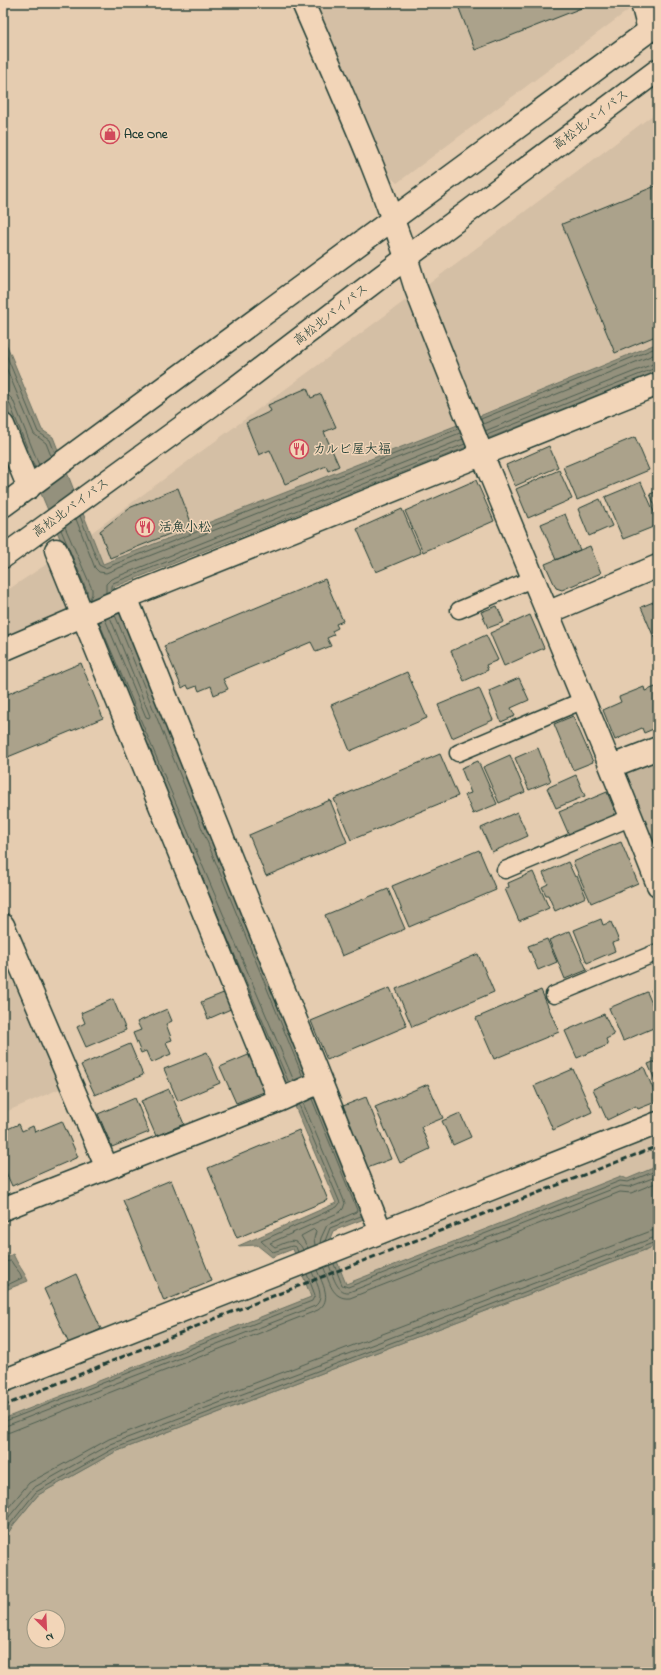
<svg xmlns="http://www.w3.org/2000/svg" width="661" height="1675" viewBox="0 0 661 1675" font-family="'Indie Flower','Klee One',sans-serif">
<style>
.built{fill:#d4bfa5}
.green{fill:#c4b49b;stroke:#727868;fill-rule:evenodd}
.water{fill:#94917d;stroke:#656f60}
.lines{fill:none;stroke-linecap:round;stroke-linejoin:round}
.shore{stroke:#4e5f51;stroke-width:1}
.building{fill:#aba28b;stroke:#1f3d34}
.service-casing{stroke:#1f3d34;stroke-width:19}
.minor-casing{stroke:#1f3d34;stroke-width:25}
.trunk-casing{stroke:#1f3d34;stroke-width:25}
.service{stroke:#f2d5b8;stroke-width:16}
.minor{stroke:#f2d5b8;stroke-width:22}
.trunk{stroke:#f2d5b8;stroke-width:22}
.rail{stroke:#1f3d34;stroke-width:3;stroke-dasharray:6 3;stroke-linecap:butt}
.labels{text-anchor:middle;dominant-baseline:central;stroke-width:3;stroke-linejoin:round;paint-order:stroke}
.street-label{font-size:13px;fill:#1f3d34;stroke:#f2d5b8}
.poi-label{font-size:13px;font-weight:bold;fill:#1f3d34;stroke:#f2d5b8;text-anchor:start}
</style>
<rect width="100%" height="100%" fill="#e5ccb0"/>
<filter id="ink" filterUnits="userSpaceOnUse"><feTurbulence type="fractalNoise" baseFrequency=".025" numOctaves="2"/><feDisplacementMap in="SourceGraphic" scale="8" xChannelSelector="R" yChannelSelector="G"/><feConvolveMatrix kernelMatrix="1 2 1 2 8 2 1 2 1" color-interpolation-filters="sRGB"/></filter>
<g filter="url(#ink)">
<path class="built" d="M317,3H633L634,6L397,183L387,174Z
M658,111V343L480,415L426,286Z
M410,297L460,424L103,564L91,533Z
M53,560L75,608L3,639V593Z
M3,947L64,1087L3,1113Z
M658,1133V1166L627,1179L621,1176L3,1419V1392Z"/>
<path class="green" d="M658,758V863L621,773Z
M658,1245V1672H3V1541L14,1524L38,1495L115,1452ZM34,1617H58V1641H34Z"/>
<path class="water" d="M3,336L42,430L53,437L103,564L460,424L658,343V371L114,587L369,1217L333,1231L329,1241L346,1284L621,1176L627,1179L658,1166V1245L115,1452L38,1495L14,1524L3,1541V1419L311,1297L293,1249L272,1257L257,1245L238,1246L336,1203L80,600L83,593L26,458L3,399Z
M13,1254C17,1264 24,1271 28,1281L3,1291V1259Z"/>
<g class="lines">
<path class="shore" d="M3,347L38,432L50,440L55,453
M3,360L34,434L46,443L51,456
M3,394L9,396L13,400L39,465
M3,400L9,402L35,468
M481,419L658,347
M483,424L658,353
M485,431L658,362
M487,435L658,367
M80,516L99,565L105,568L458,429
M76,519L95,568L99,572L106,573L460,433
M65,527L92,589V594L90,599
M61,530L87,591V595
M111,591V586L113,583L465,444
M106,593V584L111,579L463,439
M115,615L303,1077
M105,619L146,717L149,718L150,716L110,617
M99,622L294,1081
M202,878L289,1083
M312,1099L357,1210L356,1212L327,1225L321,1238L320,1243
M325,1241L330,1228L361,1216
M308,1248L301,1236L314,1229L316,1231L314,1239L315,1245
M303,1250C297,1235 285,1243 275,1247L270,1243L340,1212L343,1209L345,1203L303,1103
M298,1252L296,1247L292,1246L273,1252L261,1241L337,1207L340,1203L299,1105
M3,1262L11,1261C14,1267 20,1271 22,1278L3,1287
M334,1264L342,1285L348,1287L620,1181L628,1182L658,1170
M329,1265C333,1275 336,1293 349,1292L620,1186L629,1187L658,1176
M324,1268C329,1281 332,1300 350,1298L620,1192L631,1193L658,1182
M3,1422L312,1301L315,1295L307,1274
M3,1427L315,1306C326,1298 316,1282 312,1272
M3,1433L10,1432L318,1310C333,1300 322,1283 317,1270
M3,1514L29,1483L109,1439L651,1231L658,1230
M3,1524L33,1488L111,1444L658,1236
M3,1533L36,1492L113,1449L658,1241"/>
</g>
<path class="building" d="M457,3H594L475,50Z
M658,185V335L615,353L562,224Z
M307,388L311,398L321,394L336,427L324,432L339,466L328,471L326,466L285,484L270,450L259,455L246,423L271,411L268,405Z
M635,437L649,470L577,500L563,467Z
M549,446L558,467L515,486L506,465Z
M559,470L572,499L528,518L516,489Z
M476,480L494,521L423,552L405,511Z
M641,482L658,521V525L623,539L605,497Z
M178,488L192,525L110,558L100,531L129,508Z
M658,491V514L650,494Z
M600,499L612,526L589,536L578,509Z
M402,509L421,553L376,572L357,529Z
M565,514L580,550L556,560L541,524Z
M590,546L601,573L562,590L556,588L545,564Z
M325,579L343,621L336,624L338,628L332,631L334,635L327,638L331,646L316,652L311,642L223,679L228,689L214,695L211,686L199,691L197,686L189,689L187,685L182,688L164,646Z
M658,600V647L641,607Z
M497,606L504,622L488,628L481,612Z
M530,615L544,648L504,666L490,633Z
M486,635L498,660L486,665L488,670L464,681L451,651Z
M81,663L103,718L3,759V696Z
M407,672L427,718L350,751L331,705Z
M519,678L529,700L511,708L515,716L501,722L489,691Z
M658,686V727L644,733L642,728L615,740L603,710L621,702L619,697L644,687L645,691Z
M479,688L493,720L452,738L438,705Z
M573,716L593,762L573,770L554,724Z
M538,748L551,781L529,790L515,758Z
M440,754L458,796L351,840L334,799Z
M510,755L525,792L499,803L483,767Z
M478,761L497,804L473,814L465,795L471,793L461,768Z
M576,775L585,796L556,808L547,788Z
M607,792L615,811L613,816L569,835L559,812Z
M330,800L347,842L266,876L249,835Z
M517,812L528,836L492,852L481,828Z
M621,842L638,883L591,903L573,862Z
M479,850L496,890L409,927L392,886Z
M568,862L575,877L577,876L586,897L555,911L548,895H546L542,887L548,884L543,873Z
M533,872L549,908L519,921L505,889L509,887L508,883Z
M388,889L405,929L342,956L325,915Z
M601,919L603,925L611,922L619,941L612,943L615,951L587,963L574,930Z
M570,931L587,970L565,979L549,940Z
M547,939L557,962L538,970L528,946Z
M478,954L494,992L412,1027L396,989Z
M658,987V1005L651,990Z
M390,988L407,1026L327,1060L311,1021Z
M541,990L559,1032L494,1059L476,1018Z
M226,992L233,1008L208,1019L201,1002Z
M647,992L658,1018V1026L623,1041L609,1008Z
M113,999L126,1030L86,1047L77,1027L85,1023L81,1013Z
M167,1009L172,1021L166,1024L172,1040L166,1042L171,1054L151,1063L146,1051L141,1053L133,1033L141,1030L137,1022Z
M604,1014L614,1035L606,1039L608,1045L577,1058L565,1031Z
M130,1044L143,1075L95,1095L81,1065Z
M207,1052L220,1083L178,1101L164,1069Z
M253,1053L269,1090L236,1103L220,1067Z
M658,1060V1087L648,1064Z
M644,1067L658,1101L638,1109L636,1106L607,1120L593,1089Z
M573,1069L592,1112L553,1130L534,1086Z
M428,1084L443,1118L421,1127L430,1149L400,1163L375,1107Z
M169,1089L184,1124L156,1136L141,1101Z
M366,1097L391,1159L362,1170L338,1108Z
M135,1098L149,1132L112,1147L98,1114Z
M460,1113L471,1137L453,1145L442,1121Z
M62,1121L78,1157L12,1186L3,1166V1131L19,1124L22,1131L33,1126L35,1132Z
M299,1130L328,1200L237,1238L208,1168Z
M171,1180L212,1281L164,1301L123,1200Z
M76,1274L101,1329L69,1344L44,1289Z"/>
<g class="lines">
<defs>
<path id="service" d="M459,610L532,579
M458,753L584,700
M505,870L632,817
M554,995L658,952"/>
<path id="minor" d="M303,3C343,96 386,189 415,286C492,487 580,684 658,885
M642,3L649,30
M3,425L29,488
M56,550L280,1100
M126,597L381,1232
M547,613L658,566
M3,650L122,599L658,384
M612,766L658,748
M3,925L107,1168
M3,1209L280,1100L320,1082
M3,1381L658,1123"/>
<path id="trunk" d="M3,506L658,24
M3,557L230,392L378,279L658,70"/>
</defs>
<use href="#service" class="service-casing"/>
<use href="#minor" class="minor-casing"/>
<use href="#trunk" class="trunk-casing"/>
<use href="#service" class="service"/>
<use href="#minor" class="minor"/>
<use href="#trunk" class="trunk"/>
<path class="rail" d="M3,1406L219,1317L658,1146"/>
</g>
</g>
<defs>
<symbol id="shop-ring" viewBox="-11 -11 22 22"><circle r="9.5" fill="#f2d5b8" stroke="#d1495b" stroke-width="1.5"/><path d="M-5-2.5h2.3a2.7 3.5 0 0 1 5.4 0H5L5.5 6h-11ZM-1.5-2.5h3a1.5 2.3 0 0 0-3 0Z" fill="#d1495b"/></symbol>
<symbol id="restaurant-ring" viewBox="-11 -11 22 22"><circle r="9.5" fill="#f2d5b8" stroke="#d1495b" stroke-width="1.5"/><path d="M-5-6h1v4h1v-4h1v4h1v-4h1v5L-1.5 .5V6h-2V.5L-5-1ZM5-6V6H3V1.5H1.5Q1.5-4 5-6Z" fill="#d1495b"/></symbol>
</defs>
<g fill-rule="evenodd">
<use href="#shop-ring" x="99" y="123" width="22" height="22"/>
<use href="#restaurant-ring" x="288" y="438" width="22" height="22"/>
<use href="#restaurant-ring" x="134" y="516" width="22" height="22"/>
</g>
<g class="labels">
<g class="street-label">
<text transform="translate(591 120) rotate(-37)">高松北バイパス</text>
<text transform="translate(331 315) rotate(-38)">高松北バイパス</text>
<text transform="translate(71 508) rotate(-36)">高松北バイパス</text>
</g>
<g class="poi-label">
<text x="124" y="134">Ace One</text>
<text x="313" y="449">カルビ屋大福</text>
<text x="159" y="527">活魚小松</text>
</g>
</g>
<rect width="661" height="1675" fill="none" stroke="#f2d5b8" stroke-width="16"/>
<rect x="8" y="8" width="645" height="1659" fill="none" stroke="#1f3d34" stroke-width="1.5" filter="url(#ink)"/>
<g transform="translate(46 1629) rotate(156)"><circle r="19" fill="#f2d5b8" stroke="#9e9883"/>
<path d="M0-3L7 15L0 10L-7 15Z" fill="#d1495b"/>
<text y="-6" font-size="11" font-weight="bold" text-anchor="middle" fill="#1f3d34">N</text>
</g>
</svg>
